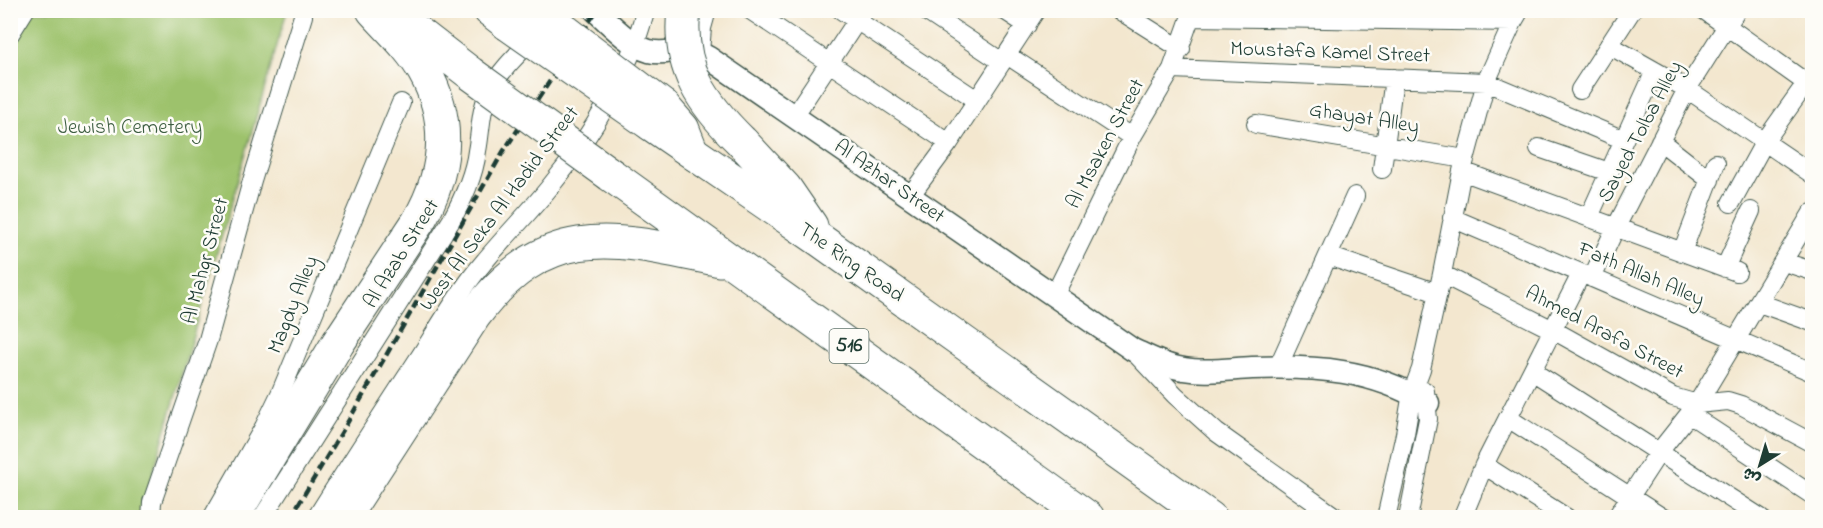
<svg xmlns="http://www.w3.org/2000/svg" width="1823" height="528" viewBox="0 0 1823 528" font-family="'Indie Flower','Playpen Sans Arabic',sans-serif">
<style>
.green{fill:#9dc26c;stroke:#5e8050;stroke-width:1.5}
.lines{fill:none;stroke-linecap:round;stroke-linejoin:round}
.minor-casing{stroke:#3f564b;stroke-width:20}
.tertiary-casing{stroke:#3f564b;stroke-width:25}
.trunk-casing{stroke:#3f564b;stroke-width:32}
.motorway-casing{stroke:#3f564b;stroke-width:35}
.minor{stroke:#fff;stroke-width:18}
.tertiary{stroke:#fff;stroke-width:22}
.trunk{stroke:#fff;stroke-width:30}
.motorway{stroke:#fff;stroke-width:33}
.rail{stroke:#1f3d34;stroke-width:4.5;stroke-dasharray:9 4.5;stroke-linecap:butt}
.trunk-bridge-casing{stroke:#3f564b;stroke-width:32;stroke-linecap:butt}
.motorway-bridge-casing{stroke:#3f564b;stroke-width:35;stroke-linecap:butt}
.trunk-bridge{stroke:#fff;stroke-width:30}
.motorway-bridge{stroke:#fff;stroke-width:33}
.labels{text-anchor:middle;dominant-baseline:central;stroke-width:5;stroke-linejoin:round;paint-order:stroke}
.shield{fill:#fdfcf7;stroke:#62766e;stroke-width:1.5}
.shield-label{font-size:20px;font-weight:bold;fill:#1f3d34}
.street-label{font-size:21px;fill:#1f3d34;stroke:#fdfcf7}
.park-label{font-size:21px;fill:#3e5e42;stroke:#fdfcf7}
</style>
<rect width="100%" height="100%" fill="#fdfcf7"/>
<filter id="ink" filterUnits="userSpaceOnUse"><feTurbulence type="fractalNoise" baseFrequency=".0167" numOctaves="2"/><feDisplacementMap in="SourceGraphic" scale="12" xChannelSelector="R" yChannelSelector="G"/><feConvolveMatrix kernelMatrix="1 2 1 2 8 2 1 2 1" color-interpolation-filters="sRGB"/></filter>
<filter id="wash" filterUnits="userSpaceOnUse"><feTurbulence type="fractalNoise" baseFrequency=".008" numOctaves="4" result="noise"/><feDisplacementMap in="SourceGraphic" scale="24" xChannelSelector="R" yChannelSelector="G"/><feGaussianBlur stdDeviation="1.35" result="paint"/><feColorMatrix in="noise" values="0 0 0 0 0 0 0 0 0 0 0 0 0 0 0 0 0 1.4 0 .05"/><feComposite in="paint" operator="in"/></filter>
<g filter="url(#wash)">
<rect width="100%" height="100%" fill="#f3e7cf"/>
<path class="green" d="M28,11H287L141,515L142,517L11,518V42Z"/>
</g>
<g filter="url(#ink)">
<g class="lines">
<defs>
<path id="minor" d="M750,10L949,143
M841,10L977,100
M924,10L1002,62
M1004,10L1027,25
M1119,10L1181,49
M1704,10L1812,87
M1192,17L1513,22
M10,34L25,10
M1609,45L1687,89L1812,174
M700,52L702,28L707,10
M1007,55L1132,137
M1172,69L1486,82L1624,140
M1580,90L1632,10
M794,116L862,13
M1256,124L1465,159
M1660,141L1710,180
M1539,148L1609,172
M1382,169L1394,78
M1462,171L1737,272
M910,196L949,143L1036,10
M1731,203L1765,141L1812,75
M1589,217L1655,71
M1452,218L1812,372
M1682,252L1716,163
M1328,256L1438,293
M1784,262L1812,271
M1725,268L1751,211
M1442,274L1553,330L1673,397L1697,404L1728,401L1741,405L1812,443
M1592,278L1616,227L1687,89L1737,10
M1054,296L1132,137L1172,69L1193,10
M1759,303L1812,322
M1136,354L1175,395L1216,432L1337,518
M1278,367L1355,196
M1532,371L1761,518
M1689,414L1812,495
M1508,418L1663,518
M1484,465L1567,518
M151,518L152,502L208,340L252,181L303,16
M212,518L264,427L280,394L401,103
M262,518L451,221C463,199 474,176 477,151C481,131 480,111 489,92C500,70 520,52 537,35
M316,518C349,465 383,413 417,361C434,335 450,307 469,281C493,248 523,220 549,188C592,136 627,76 646,10
M1386,518L1405,434L1412,393L1421,369L1442,274L1462,171L1486,82L1513,22L1520,10
M1408,518L1428,419L1425,391
M1462,518L1484,465L1581,274
M1616,518L1659,452L1697,404L1812,213"/>
<path id="tertiary" d="M595,10C609,23 631,46 649,51C673,57 680,41 709,58L1133,350C1149,357 1166,367 1184,369C1206,373 1230,369 1252,368C1317,366 1371,369 1428,403"/>
<path id="trunk" d="M665,106L684,128L695,156"/>
<path id="motorway" d="M490,10L508,24
M400,19L470,73
M651,124L820,240L1210,518
M742,142L785,188L811,226
M611,175L1088,518
M232,518L338,343L418,222C446,174 453,122 424,71C411,48 391,30 373,10
M343,518L474,316C547,218 615,238 720,260"/>
</defs>
<use href="#minor" class="minor-casing"/>
<use href="#tertiary" class="tertiary-casing"/>
<use href="#trunk" class="trunk-casing"/>
<use href="#motorway" class="motorway-casing"/>
<use href="#minor" class="minor"/>
<use href="#tertiary" class="tertiary"/>
<use href="#trunk" class="trunk"/>
<use href="#motorway" class="motorway"/>
<path class="rail" d="M290,518L346,425L503,152L597,10"/>
<defs>
<path id="trunk-bridge" d="M540,10L665,106"/>
<path id="motorway-bridge" d="M684,10C677,68 703,104 742,142
M508,24L651,124
M470,73L611,175"/>
</defs>
<use href="#trunk-bridge" class="trunk-bridge-casing"/>
<use href="#motorway-bridge" class="motorway-bridge-casing"/>
<use href="#trunk-bridge" class="trunk-bridge"/>
<use href="#motorway-bridge" class="motorway-bridge"/>
</g>
</g>
<g class="labels">
<rect class="shield" x="829.5" y="329" width="39" height="34" rx="4.5"/>
<g class="shield-label">
<text x="849" y="346">516</text>
</g>
<g class="street-label">
<text transform="translate(1330 53) rotate(2)">Moustafa Kamel Street</text>
<text transform="translate(1364 119) rotate(9)">Ghayat Alley</text>
<text transform="translate(1641 132) rotate(-62)">Sayed Tolba Alley</text>
<text transform="translate(1106 144) rotate(-62)">Al Msaken Street</text>
<text transform="translate(889 182) rotate(35)">Al Azhar Street</text>
<text transform="translate(500 209) rotate(-53)">West Al Seka Al Hadid Street</text>
<text transform="translate(402 254) rotate(-58)">Al Azab Street</text>
<text transform="translate(206 261) rotate(-75)">Al Mahgr Street</text>
<text transform="translate(851 263) rotate(35)">The Ring Road</text>
<text transform="translate(1641 275) rotate(23)">Fath Allah Alley</text>
<text transform="translate(294 305) rotate(-68)">Magdy Alley</text>
<text transform="translate(1604 333) rotate(28)">Ahmed Arafa Street</text>
</g>
<g class="park-label">
<text x="130" y="128">Jewish Cemetery</text>
</g>
</g>
<rect width="1823" height="528" fill="none" stroke="#fdfcf7" stroke-width="36"/>
<g transform="translate(1760 465) rotate(217)" stroke="#fdfcf7" stroke-width="4.5" paint-order="stroke">
<path d="M0-4.5L10 22L0 15L-10 22Z" fill="#1f3d34"/>
<text y="-9" font-size="16" font-weight="bold" text-anchor="middle" fill="#1f3d34">ش</text>
</g>
</svg>
